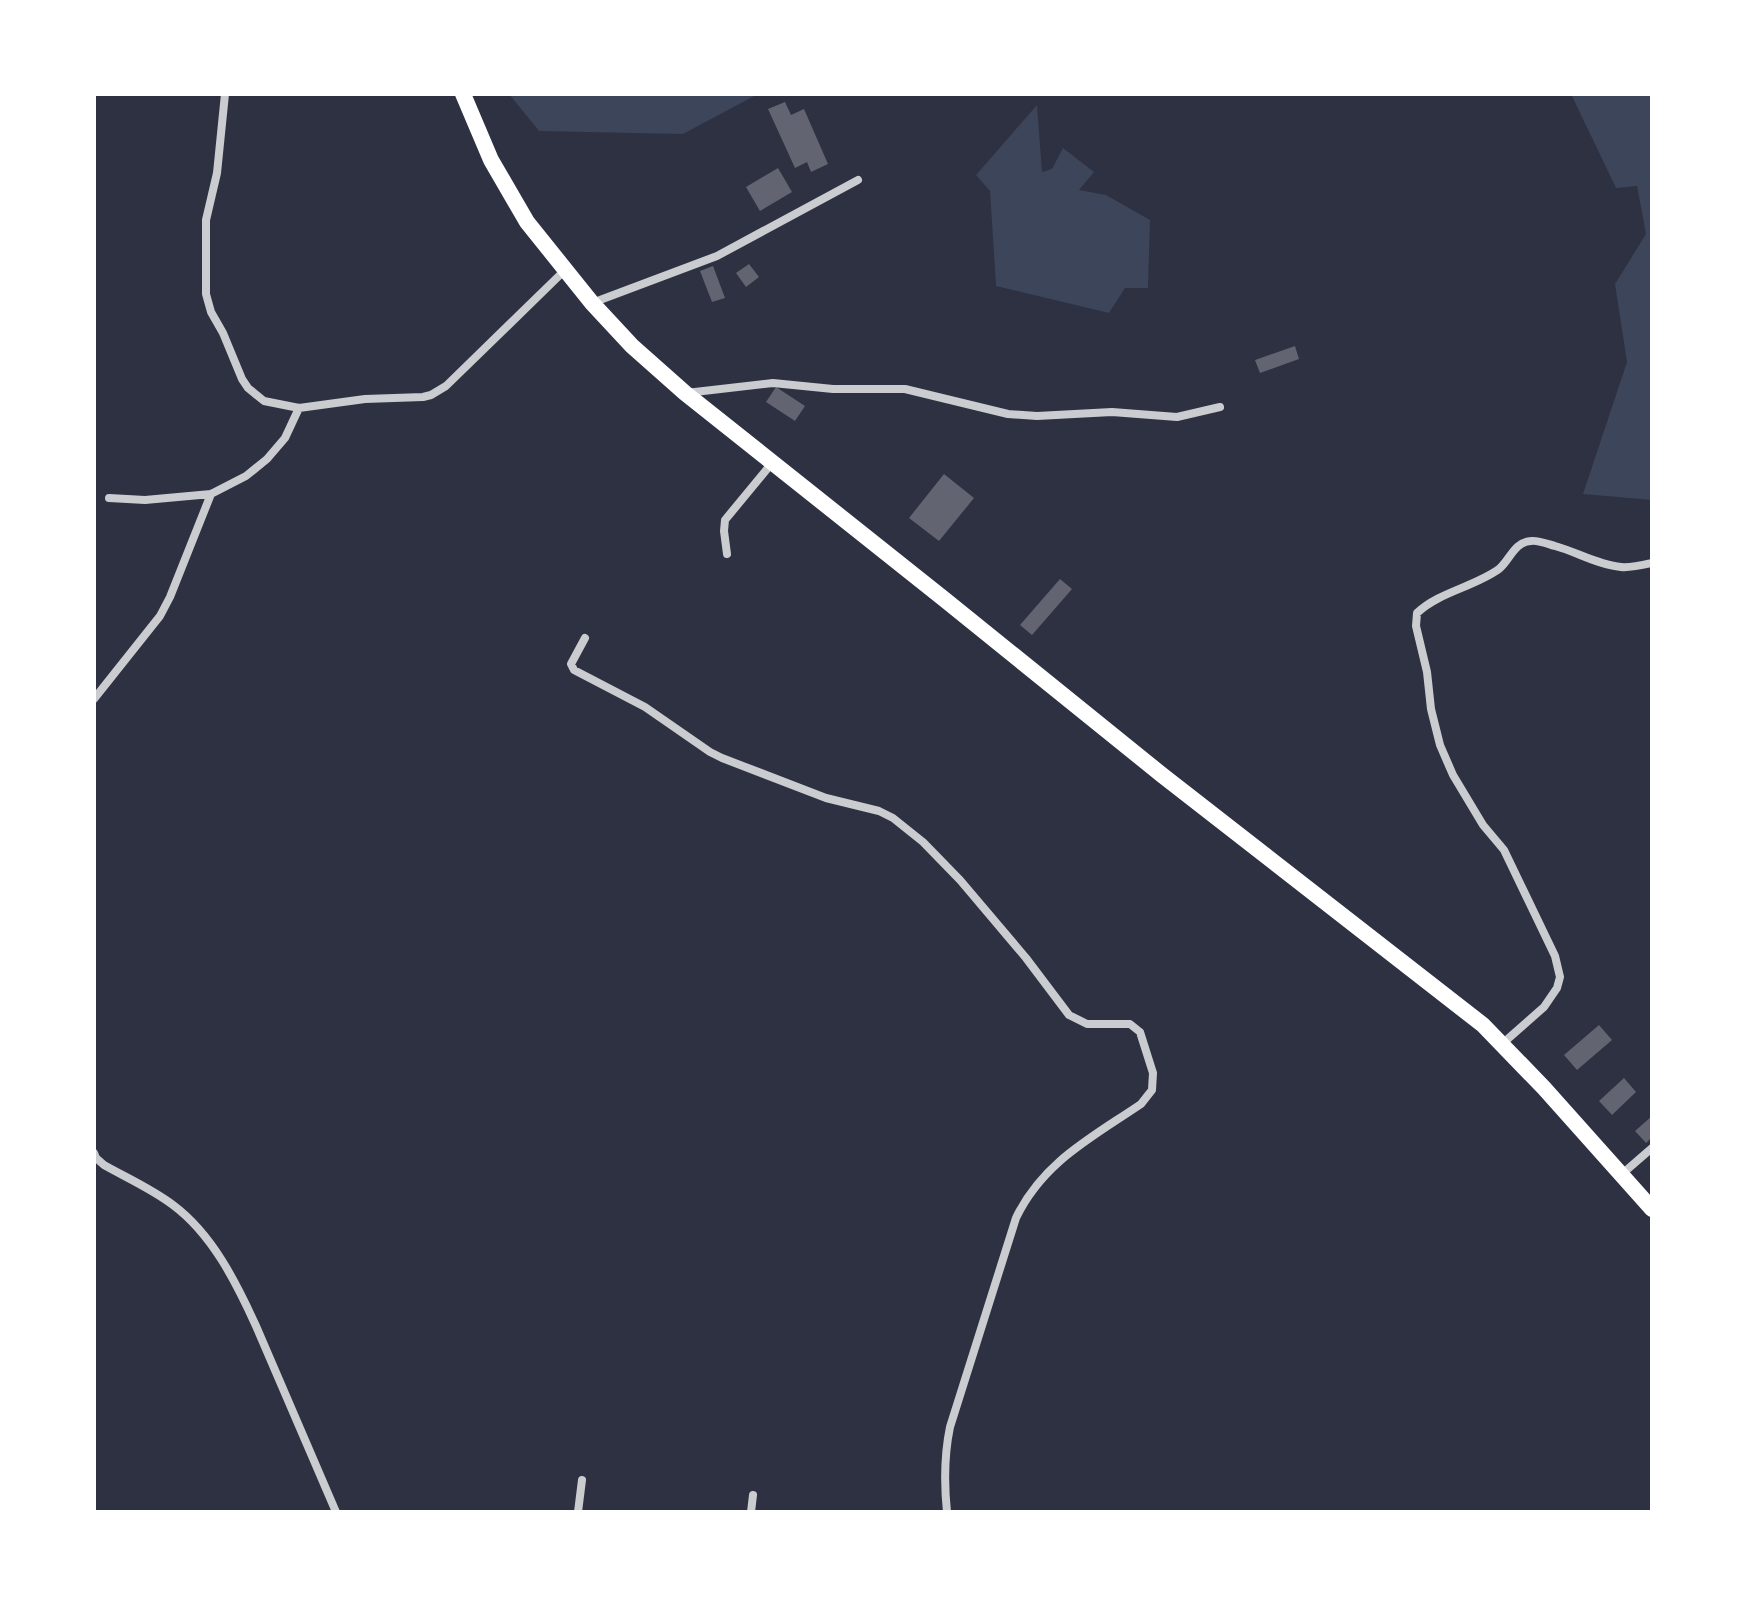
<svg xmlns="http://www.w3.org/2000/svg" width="1746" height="1606" viewBox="0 0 1746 1606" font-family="'Roboto Condensed',sans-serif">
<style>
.green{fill:#3c4559}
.building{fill:#626471}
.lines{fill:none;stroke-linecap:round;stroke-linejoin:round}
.minor{stroke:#caccd0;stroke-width:8}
.trunk{stroke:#fff;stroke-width:16}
</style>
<rect width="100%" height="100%" fill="#2d3142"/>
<path class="green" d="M509,94H758L683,134L539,131Z
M1571,94H1652V500L1583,494L1627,362L1615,284L1646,234L1637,186L1616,188Z
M1037,105L1042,172L1052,169L1063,148L1094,172L1079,190L1106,195L1150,220L1148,288H1125L1109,313L996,286L990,191L976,175Z"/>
<path class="building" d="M785,102L791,115L804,109L828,164L811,172L807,162L795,168L768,109Z
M778,168L792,192L760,211L746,187Z
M749,264L759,277L746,287L736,273Z
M713,266L725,298L712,302L700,271Z
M1295,346L1299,359L1260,373L1255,360Z
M776,387L805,406L795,421L766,402Z
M944,474L974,498L939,541L909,518Z
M1060,579L1072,589L1032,635L1020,625Z
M1599,1025L1612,1040L1577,1070L1564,1055Z
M1624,1078L1636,1092L1612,1115L1599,1101Z
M1652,1116V1137L1646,1143L1635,1131Z"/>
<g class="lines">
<path class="minor" d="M225,94L217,173L206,220V294L211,312L223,333L242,379L248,388L264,401L299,408L365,399L423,397L431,395L446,386L565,270
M592,303L717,256L858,180
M686,393L773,383L833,389H905L1008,414L1037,416L1112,412L1177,417L1220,407
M109,498L145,500L211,494L246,476L267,459L285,438L299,408
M727,554L724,531L725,520L772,463
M585,638L571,664L574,670L645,707L710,752L722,758L826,798L879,811L893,818L923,842L960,880L1026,958L1069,1015L1087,1024H1130L1140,1032L1153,1073L1152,1090L1141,1104C1091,1138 1043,1162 1016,1218L950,1427C944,1456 944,1483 947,1512
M94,699L160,616L170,597L211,494
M1502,1044L1544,1007L1557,988L1560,977L1555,956L1504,850L1483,825L1453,775L1440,745L1431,709L1427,672L1416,626L1417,613C1439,592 1474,587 1499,569C1510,560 1514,542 1531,541C1538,540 1548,544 1555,546C1577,552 1598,565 1621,567C1630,568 1643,565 1652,563
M94,1153L96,1158L104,1165C127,1178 152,1189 173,1205C212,1234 236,1282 256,1326L336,1512
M1622,1174L1652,1148
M578,1512L582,1480
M751,1512L753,1495"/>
<path class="trunk" d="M463,94L491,160L527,222L592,303L632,346L685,393L944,599L1162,775L1483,1025L1544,1088L1652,1209"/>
</g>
<rect width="1746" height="1606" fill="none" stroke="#ffffff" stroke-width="192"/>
</svg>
